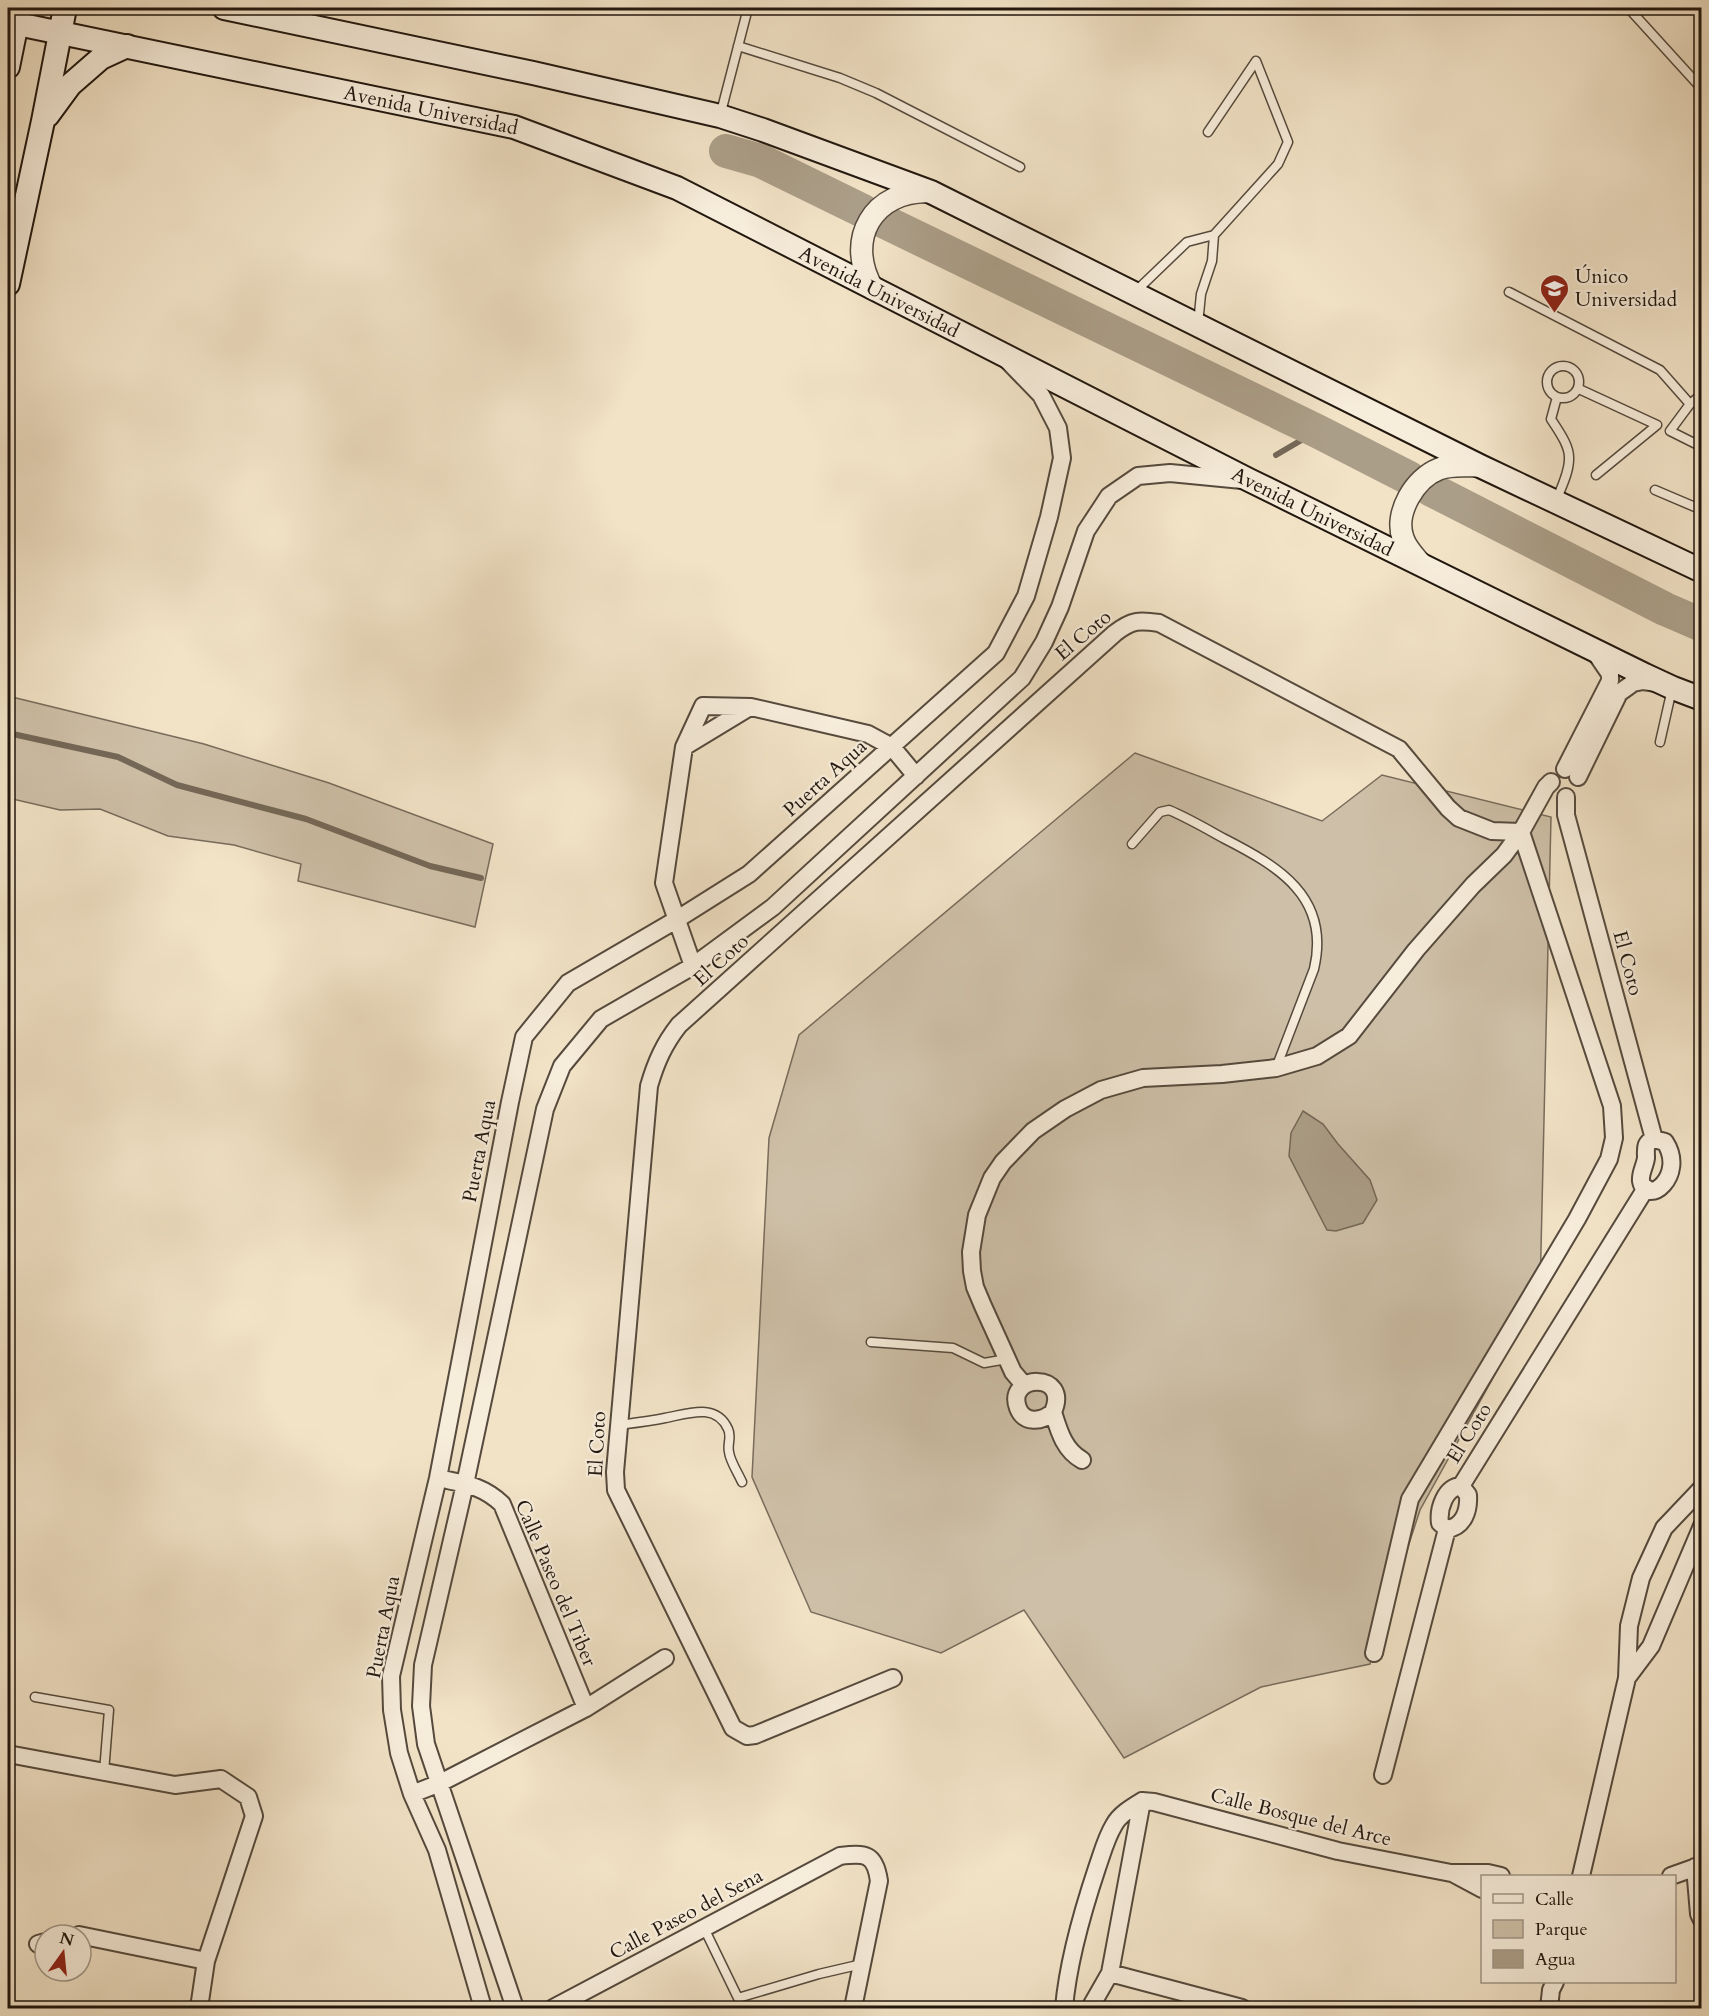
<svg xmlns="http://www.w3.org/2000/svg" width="1709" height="2016" viewBox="0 0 1709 2016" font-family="Cardo,serif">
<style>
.green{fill:#cec0a8;stroke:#786c5c;stroke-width:1.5}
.water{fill:#ab9e88;stroke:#746858;stroke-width:1.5}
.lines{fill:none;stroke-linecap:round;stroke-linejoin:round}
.stream{stroke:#746858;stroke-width:6}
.river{stroke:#ab9e88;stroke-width:34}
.service-casing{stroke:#554a3d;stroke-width:11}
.minor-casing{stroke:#554a3d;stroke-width:20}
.tertiary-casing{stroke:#554a3d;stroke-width:24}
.secondary-casing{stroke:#21170f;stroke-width:26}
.service{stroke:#f7eddb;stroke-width:8}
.minor{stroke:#f7eddb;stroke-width:16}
.tertiary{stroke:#f7eddb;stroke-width:21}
.secondary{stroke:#f7eddb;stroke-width:22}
.labels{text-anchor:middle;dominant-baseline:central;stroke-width:4.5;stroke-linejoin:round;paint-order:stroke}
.street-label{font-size:20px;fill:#21170f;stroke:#f7eddb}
.poi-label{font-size:20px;fill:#21170f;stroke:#f7eddb;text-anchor:start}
</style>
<rect width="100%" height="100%" fill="#f2e3c7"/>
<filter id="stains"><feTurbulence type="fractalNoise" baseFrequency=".00333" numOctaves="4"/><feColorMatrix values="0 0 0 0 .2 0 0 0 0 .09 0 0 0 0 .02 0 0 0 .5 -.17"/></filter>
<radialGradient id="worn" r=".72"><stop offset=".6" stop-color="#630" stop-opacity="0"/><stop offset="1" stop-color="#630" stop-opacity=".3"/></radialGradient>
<path class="green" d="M8,696L204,744L329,783L493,844L475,927L298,881L301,864L234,845L168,836L100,809L60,810L8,798Z
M1135,753L1322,821L1382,775L1551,817L1540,1293L1420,1510L1370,1664L1261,1687L1124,1758L1024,1610L941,1653L811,1612L752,1477L769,1138L799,1035Z"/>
<path class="water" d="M1303,1111L1323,1124L1338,1144L1370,1180L1377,1200L1363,1223L1336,1231L1327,1230L1289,1156L1291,1133Z"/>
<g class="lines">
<path class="stream" d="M1276,455L1317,431
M8,733L118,757L177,785L306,819L430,866L481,878"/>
<path class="river" d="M726,151L761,161L863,211
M883,221L1317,431L1409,478
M1430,489L1665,609L1702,625"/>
<defs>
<path id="service" d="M1634,8L1632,12L1702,89
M1697,8L1702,12
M738,46L840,78L876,93L1020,167
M720,116L748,8
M1208,132L1256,61L1288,142L1278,164L1214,235
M1135,292L1187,242L1214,235L1212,261L1201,294L1198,324
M1509,292L1660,370L1690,404
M1547 382a16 16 0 1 1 32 0a16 16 0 1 1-32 0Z
M1579,389L1657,425L1596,475
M1702,394L1690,404L1670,431L1702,447
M1655,490L1702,510
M1556,501C1561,488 1569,473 1569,459C1570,446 1558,430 1551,419L1557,397
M1660,742L1672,689
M1132,844L1160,812L1169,810C1188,818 1205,828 1223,838C1278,866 1331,897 1314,969L1276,1068
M871,1342L953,1348L984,1363L1007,1359
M619,1425C634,1423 650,1421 665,1418C687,1414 716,1402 728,1429C732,1437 727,1444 729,1452C730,1461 738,1473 742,1482
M35,1697L109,1710L104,1772
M704,1928L738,1998L819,1974L862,1964"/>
<path id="minor" d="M684,747L750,707
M1565,769L1610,681V674L1595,652
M1578,777L1619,693L1633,683L1643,681L1657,683
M1566,797V815L1654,1139
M693,966L664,883L684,747L703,706L751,707L868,734L892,747L916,776
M1654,1139L1665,1142C1687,1176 1646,1208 1641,1181C1640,1173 1645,1166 1646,1158C1646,1149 1644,1143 1654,1139Z
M1024,1385L1013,1372L983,1306L975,1287L972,1271L971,1252L977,1215L992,1178L1003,1162L1033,1131L1065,1109L1101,1090L1143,1078L1222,1074L1276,1068L1317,1056L1349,1036L1416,950L1473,885L1504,855L1521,832L1546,787L1551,782
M1053,1412C1042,1422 1024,1424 1018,1408C1005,1374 1071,1371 1053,1412C1059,1431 1064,1450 1082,1460
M438,1478C464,1484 482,1485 502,1504L586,1708
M1461,1486L1646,1188
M1447,1529L1440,1523C1438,1509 1445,1487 1461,1486
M1447,1529C1464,1527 1469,1510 1468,1495L1461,1486
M893,1678L755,1735L747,1736L733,1728L616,1490L615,1472L649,1086C656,1062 664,1044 679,1025L1115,633C1132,620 1139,620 1159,623L1399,749L1448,808L1459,818L1492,831L1521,832L1612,1106L1614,1138L1609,1159L1577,1219L1410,1499L1374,1653
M1627,1678L1651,1646L1702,1526
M8,1754L175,1785L221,1779L248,1797L254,1816L206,1961L199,2008
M1383,1775L1447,1529
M412,1794L440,1783L586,1708L665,1658
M1142,1801L1154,1802L1338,1851L1451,1873H1488L1501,1876
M1695,1867L1699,1914L1702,1920
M1454,1874L1482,1889
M1581,1876L1627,1678L1629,1626L1641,1578L1664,1528L1702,1488
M1671,1876L1702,1865
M79,1935L206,1961
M38,1944L45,1942
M1110,1973L1242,2008
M483,2008L437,1850L412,1794L399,1753L392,1710L391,1676L438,1478L510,1102L524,1037L568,983L676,920L749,874L996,653L1026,596L1049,517L1062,458L1058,428L1041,395L1008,361
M515,2008L426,1744L421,1706L423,1665L465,1484L545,1109L562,1066L601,1019L693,966L773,907L1022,678L1044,642L1060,607L1086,531L1109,496L1138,476L1170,473L1242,480
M553,2008L840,1856C865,1853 875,1853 879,1881L853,2008
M1064,2008C1068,1961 1082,1913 1097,1868C1102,1854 1106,1838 1114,1825C1119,1815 1132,1807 1142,1801
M1090,2008L1110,1973L1142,1801
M1549,2008L1551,1990L1555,1982"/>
<path id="tertiary" d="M873,289C844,240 873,189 931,192
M1421,564C1414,556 1406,548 1403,538C1394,513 1415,478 1439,469C1451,464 1467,466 1480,466"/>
<g id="secondary">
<path d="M224,8L533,73L720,116L763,130L931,192L1480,466L1702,571"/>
<path id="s1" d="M8,22L514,127L677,188L1249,480L1645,675L1673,688L1702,699"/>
<path d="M8,67L20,8"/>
<path d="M48,115L70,85L101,58L127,46"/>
<path d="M8,284L43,121L65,8"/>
</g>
</defs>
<use href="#service" class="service-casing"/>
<use href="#minor" class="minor-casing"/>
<use href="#tertiary" class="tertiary-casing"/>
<use href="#secondary" class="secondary-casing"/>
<use href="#service" class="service"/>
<use href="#minor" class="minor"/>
<use href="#tertiary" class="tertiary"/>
<use href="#secondary" class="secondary"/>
</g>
<defs>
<symbol id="university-pin" viewBox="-11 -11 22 30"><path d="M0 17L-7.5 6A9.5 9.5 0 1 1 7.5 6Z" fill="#8f2418" stroke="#f7eddb"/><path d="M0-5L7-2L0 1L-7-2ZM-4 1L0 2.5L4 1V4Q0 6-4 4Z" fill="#fff"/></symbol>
</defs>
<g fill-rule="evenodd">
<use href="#university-pin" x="1538" y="272" width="33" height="45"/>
</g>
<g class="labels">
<g class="street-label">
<text stroke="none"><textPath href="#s1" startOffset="432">Avenida Universidad</textPath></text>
<text stroke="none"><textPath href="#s1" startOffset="918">Avenida Universidad</textPath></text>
<text stroke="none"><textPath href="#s1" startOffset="1404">Avenida Universidad</textPath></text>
<text transform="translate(1083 635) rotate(-40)">El Coto</text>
<text transform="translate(825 778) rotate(-42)">Puerta Aqua</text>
<text transform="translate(721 960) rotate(-42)">El Coto</text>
<text transform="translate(1628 963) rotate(75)">El Coto</text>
<text transform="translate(479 1151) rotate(-79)">Puerta Aqua</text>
<text transform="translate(1469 1433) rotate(-58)">El Coto</text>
<text transform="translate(597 1444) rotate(-87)">El Coto</text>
<text transform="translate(556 1583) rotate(67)">Calle Paseo del Tiber</text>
<text transform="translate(383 1627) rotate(-79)">Puerta Aqua</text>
<text transform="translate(1301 1817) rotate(14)">Calle Bosque del Arce</text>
<text transform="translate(686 1914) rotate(-28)">Calle Paseo del Sena</text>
</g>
<g class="poi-label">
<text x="1575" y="276">Único<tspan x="1575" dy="23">Universidad</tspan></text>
</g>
</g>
<rect width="1709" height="2016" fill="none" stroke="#f2e3c7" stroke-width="30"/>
<rect x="9" y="9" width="1691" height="1998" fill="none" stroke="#21170f" stroke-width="3"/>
<rect x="15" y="15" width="1679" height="1986" fill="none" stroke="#21170f" stroke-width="1.5"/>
<rect x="1481" y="1875" width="195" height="108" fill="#f7eddb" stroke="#a19789" stroke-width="1.5"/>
<rect x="1493" y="1894" width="30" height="9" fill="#f7eddb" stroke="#a19789" stroke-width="1.5"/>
<text x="1535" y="1905" font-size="18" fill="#21170f">Calle</text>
<rect x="1493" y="1920" width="30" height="18" fill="#cec0a8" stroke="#a19789" stroke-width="1.5"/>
<text x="1535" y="1935" font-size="18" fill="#21170f">Parque</text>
<rect x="1493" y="1950" width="30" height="18" fill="#ab9e88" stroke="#a19789" stroke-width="1.5"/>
<text x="1535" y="1965" font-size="18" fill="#21170f">Agua</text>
<g transform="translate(63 1953) rotate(15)"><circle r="28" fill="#f7eddb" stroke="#a19789" stroke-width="1.5"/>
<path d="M0-4.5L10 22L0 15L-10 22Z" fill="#8f2418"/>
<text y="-9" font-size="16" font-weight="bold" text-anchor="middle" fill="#21170f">N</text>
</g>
<rect width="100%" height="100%" filter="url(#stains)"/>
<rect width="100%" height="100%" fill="url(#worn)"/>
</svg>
